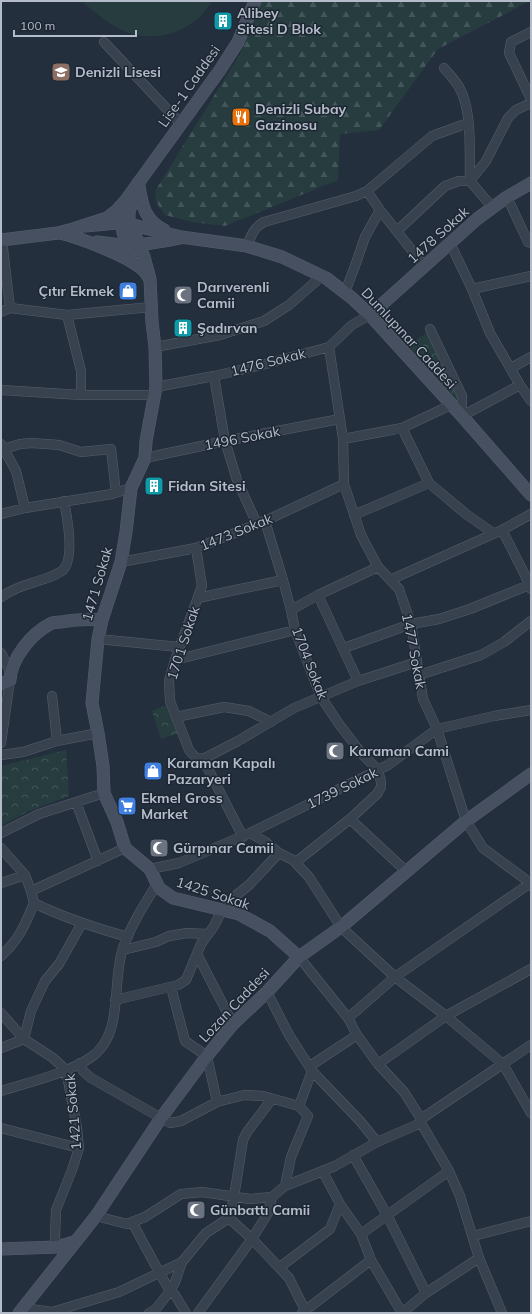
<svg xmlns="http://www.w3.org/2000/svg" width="532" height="1314" viewBox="0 0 532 1314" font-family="Mulish,sans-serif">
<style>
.forest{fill:url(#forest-firs)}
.park{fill:url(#park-crowns)}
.garden{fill:#263c3f}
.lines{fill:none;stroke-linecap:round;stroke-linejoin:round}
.street-casing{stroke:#565f6c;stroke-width:10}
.secondary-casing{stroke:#565f6c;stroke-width:13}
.street{stroke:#38414e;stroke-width:9}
.secondary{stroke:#465061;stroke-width:12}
.labels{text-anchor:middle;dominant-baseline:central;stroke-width:3;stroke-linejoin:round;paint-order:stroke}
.poi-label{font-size:14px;font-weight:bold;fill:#b4bcc9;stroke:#1d2633;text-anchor:start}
.street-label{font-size:14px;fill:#b4bcc9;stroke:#1d2633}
</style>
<defs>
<pattern id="forest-firs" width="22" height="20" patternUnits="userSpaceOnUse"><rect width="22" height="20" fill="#263c3f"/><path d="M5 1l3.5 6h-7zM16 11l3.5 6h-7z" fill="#435659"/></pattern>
<pattern id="park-crowns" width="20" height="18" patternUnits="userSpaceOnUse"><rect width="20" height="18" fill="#263c3f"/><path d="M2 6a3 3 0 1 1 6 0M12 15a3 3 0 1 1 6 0" fill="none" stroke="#435659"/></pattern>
</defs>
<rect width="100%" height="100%" fill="#242f3e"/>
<path class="forest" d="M261,1H530L438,49L379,130L340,134L338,180L225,226L192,222L165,215L156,202L155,191L240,54Z"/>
<path class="park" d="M428,332L457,394L458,406L406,347Z
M167,705L179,733L161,739L152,711Z
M66,750L69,796L27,812L1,826V766Z"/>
<path class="garden" d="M81,1H212C195,31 156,45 124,31C108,24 94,11 81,1Z"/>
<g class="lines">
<defs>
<path id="street" d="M531,32L511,42L509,53L531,99
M104,42L181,124
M444,68C449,74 455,80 459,87C473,111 469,154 470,181
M470,181L486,161L508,118L516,110L531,103
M470,181L492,207
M367,191L380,210L425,267
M507,197L528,242L531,243
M397,231L445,186L459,181H470
M2,240L10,308
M450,243L472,289L490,333L520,385L531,401
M247,246C251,236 254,227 264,222L356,196L367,191L432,136L468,123
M472,289L531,276
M345,292L355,266L365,237L380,210
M1,312L10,308L67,315L151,307
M67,315L81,371V395
M430,329L462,396V416L520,385
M155,347L220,335L264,321L289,305L322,276
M329,347L343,439L344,484L361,535L378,567L399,589L411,624L423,699L437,729L466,821L483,848L525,879L531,886
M511,368L531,357
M214,376L225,441L237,480L257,524
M156,387L214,376L262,365L329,347L352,325L370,315
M1,390L81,395H155
M402,428L429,483L466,514L493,533
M343,439L402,428L451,405
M1,444L16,471L25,508
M4,449L20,444L32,443L59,445L81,452L111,449L116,493
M145,458L225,441L340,419
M1,514L25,508L112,494L131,488
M354,515L429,483
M265,521L283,580L291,610L295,630L321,697L339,724L362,754L378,770L381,782V787L377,794L350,819L296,862
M502,530L524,573L531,589
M196,548L202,586L175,660L169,681L170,701L189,750L196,758L203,759L243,837
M121,562L196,548L265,521L344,484
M390,580L502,530L531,514
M318,595L358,681
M1,597C10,591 21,586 32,583C42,579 55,577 63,570C75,558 67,516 64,501
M198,598L283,580
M291,610L318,595L378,567
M98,639L179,647
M344,648L411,624L439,619L470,609L529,585
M1,653L10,671
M175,660L295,630
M419,675L481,655L504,642L531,621
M52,696L57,741
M176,717L224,707L249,711L271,722
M1,743L10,680
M1,755L23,752L57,741L98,733
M203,759L238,741L294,708L358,681L417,662
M76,802L98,861
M350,819L406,871
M1,833L39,814L104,793
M250,833L264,841L279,853L293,860L309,877L341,927L395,977L446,1016L503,1064L531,1113
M1,848L25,875L31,891L34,903C64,918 96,928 128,937
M150,869L179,863L250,833L388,765L437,729L494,716L531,710
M1,883L25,875
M31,891L125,848
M123,950L156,942L169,936L187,933L207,934
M197,954L233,1024
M1,956C19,940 25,925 34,903
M299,957L348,1018L357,1035L378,1064L404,1092L421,1119V1123L449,1171L460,1196L479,1258L502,1313
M171,987L185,1041L207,1056L217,1102
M267,992L289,1035L312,1071L360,1121L377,1142
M115,1000L178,985L186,980L201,944L214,926L222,910L234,897L249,885L279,853
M1,1013L24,1039L53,1058L66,1070
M348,1018L395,977L529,884
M1,1048L24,1039L31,1011L45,981L59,964L82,923
M80,1063L83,1071L91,1078L170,1123L181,1121L217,1102L244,1095L263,1096L299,1106
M378,1064L446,1016L531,969
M310,1066L357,1035
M1,1091C29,1082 66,1074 90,1058C125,1035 111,983 123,948C131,925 144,905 157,884
M421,1119L531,1045
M1,1128L79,1148
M353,1155L387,1215L426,1293
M323,1172L340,1204L361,1234L371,1260L402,1313
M285,1186L291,1157L308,1116L299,1106L312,1071
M96,1216L127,1224L145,1217L181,1194L202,1192L250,1199L272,1197L285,1186L335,1166L377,1142L421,1123
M229,1218L252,1239L289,1278L305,1310
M132,1222L159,1272L170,1291L175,1295L186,1313
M361,1234L449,1171
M473,1236L531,1221
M57,1247L55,1238L56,1210L72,1170L79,1148L77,1128L66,1070
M280,1267L330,1229L340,1204
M23,1308L52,1312L119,1292L182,1262
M149,1313L156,1309L170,1291L175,1282L182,1262L206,1233L229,1218L234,1197L243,1140L247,1132L272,1099
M198,1313L252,1239L268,1213L272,1197
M302,1313L371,1260
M402,1313L426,1293L479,1258"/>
<path id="secondary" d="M138,183L129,212V220L144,257L150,279L152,322L155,347L156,387L146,441L145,458L131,488L126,532L121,562L102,620L98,639L92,703L98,733L103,766L104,793L117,822L125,848L150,869L159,888L173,898L239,914L270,931L299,957
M139,186C142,206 145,220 164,230
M121,216C122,232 123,238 133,250
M85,226L117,223L133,225L181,237L247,246L282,257L326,278L352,298L370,315L462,416L531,495
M60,233C80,238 129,256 143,270C146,273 147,275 149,278
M1,240L58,233L73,229L107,218L117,210L126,200L220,70L238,42L255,1
M97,242C107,243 116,245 126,245C144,245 162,242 180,238
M370,315L477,219L507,197L531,183
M1,684L10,680C11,659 31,634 50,624C53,622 58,622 62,622C77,619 87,619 102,620
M1,1249L57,1247L74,1242
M19,1313L96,1216L161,1118L207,1056L233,1024L267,992L299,957L341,927L466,821L531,774"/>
</defs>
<use href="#street" class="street-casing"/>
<use href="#secondary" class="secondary-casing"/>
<use href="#street" class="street"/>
<use href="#secondary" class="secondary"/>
</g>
<defs>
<symbol id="building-square" viewBox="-11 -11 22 22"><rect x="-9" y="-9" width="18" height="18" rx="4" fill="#0f9aa8" stroke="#1d2633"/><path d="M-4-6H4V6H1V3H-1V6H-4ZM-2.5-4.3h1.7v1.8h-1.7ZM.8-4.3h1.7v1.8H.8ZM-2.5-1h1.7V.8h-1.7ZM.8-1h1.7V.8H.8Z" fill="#fff"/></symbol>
<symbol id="school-square" viewBox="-11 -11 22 22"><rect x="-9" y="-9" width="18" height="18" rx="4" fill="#8d6e63" stroke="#1d2633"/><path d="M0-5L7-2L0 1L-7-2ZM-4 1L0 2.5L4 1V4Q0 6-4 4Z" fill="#fff"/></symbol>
<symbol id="restaurant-square" viewBox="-11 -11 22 22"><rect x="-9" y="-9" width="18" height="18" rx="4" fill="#e8710a" stroke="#1d2633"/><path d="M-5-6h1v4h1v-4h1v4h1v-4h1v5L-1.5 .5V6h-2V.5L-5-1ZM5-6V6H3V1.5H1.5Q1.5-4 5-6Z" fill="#fff"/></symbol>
<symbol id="shop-square" viewBox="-11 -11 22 22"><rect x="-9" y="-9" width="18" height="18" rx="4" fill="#3f7fe0" stroke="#1d2633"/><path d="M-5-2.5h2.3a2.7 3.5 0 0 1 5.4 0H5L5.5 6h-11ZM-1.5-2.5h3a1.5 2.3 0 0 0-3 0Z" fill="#fff"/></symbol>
<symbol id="mosque-square" viewBox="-11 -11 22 22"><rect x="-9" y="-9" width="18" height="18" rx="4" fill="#6b7280" stroke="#1d2633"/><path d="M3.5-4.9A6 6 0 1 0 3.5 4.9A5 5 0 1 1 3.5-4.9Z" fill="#fff"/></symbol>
<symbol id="supermarket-square" viewBox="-11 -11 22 22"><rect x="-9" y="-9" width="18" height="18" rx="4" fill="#3f7fe0" stroke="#1d2633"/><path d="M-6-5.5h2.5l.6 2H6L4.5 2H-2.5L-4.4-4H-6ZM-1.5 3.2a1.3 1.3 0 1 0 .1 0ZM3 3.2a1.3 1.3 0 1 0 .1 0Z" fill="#fff"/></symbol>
</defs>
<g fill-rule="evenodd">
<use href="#building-square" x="212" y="10" width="22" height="22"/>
<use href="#school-square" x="50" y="61" width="22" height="22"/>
<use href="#restaurant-square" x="230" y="106" width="22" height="22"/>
<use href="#shop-square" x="117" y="280" width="22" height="22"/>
<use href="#mosque-square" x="172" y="284" width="22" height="22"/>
<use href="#building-square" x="172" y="317" width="22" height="22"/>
<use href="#building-square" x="143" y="475" width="22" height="22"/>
<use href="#mosque-square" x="324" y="740" width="22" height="22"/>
<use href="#shop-square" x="142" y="760" width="22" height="22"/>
<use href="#supermarket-square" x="116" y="795" width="22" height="22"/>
<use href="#mosque-square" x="148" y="837" width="22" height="22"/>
<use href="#mosque-square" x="185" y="1199" width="22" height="22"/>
</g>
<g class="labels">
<g class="poi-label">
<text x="237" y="13">Alibey<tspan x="237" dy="16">Sitesi D Blok</tspan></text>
<text x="75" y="72">Denizli Lisesi</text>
<text x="255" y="109">Denizli Subay<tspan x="255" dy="16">Gazinosu</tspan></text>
<text x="197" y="287">Darıverenli<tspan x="197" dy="16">Camii</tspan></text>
<text x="114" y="291" text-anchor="end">Çıtır Ekmek</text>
<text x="197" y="328">Şadırvan</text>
<text x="168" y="486">Fidan Sitesi</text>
<text x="349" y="751">Karaman Cami</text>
<text x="167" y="763">Karaman Kapalı<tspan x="167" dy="16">Pazaryeri</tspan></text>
<text x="141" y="798">Ekmel Gross<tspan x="141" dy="16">Market</tspan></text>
<text x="173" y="848">Gürpınar Camii</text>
<text x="210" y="1210">Günbattı Camii</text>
</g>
<g class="street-label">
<text transform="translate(189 86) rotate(-55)">Lise-1 Caddesi</text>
<text transform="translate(438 235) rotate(-42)">1478 Sokak</text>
<text transform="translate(409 338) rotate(47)">Dumlupınar Caddesi</text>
<text transform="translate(268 362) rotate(-14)">1476 Sokak</text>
<text transform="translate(242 438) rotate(-11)">1496 Sokak</text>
<text transform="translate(236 532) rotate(-22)">1473 Sokak</text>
<text transform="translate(97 584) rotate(-74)">1471 Sokak</text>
<text transform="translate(183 643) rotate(-72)">1701 Sokak</text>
<text transform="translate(414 651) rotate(79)">1477 Sokak</text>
<text transform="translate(310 663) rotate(69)">1704 Sokak</text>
<text transform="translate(342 788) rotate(-26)">1739 Sokak</text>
<text transform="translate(213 893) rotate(18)">1425 Sokak</text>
<text transform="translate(234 1005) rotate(-47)">Lozan Caddesi</text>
<text transform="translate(73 1112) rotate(-95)">1421 Sokak</text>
</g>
</g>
<rect width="532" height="1314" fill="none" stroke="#b4bcc9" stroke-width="4"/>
<path d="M14 30v6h122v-6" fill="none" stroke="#b4bcc9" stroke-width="2"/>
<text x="20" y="30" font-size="12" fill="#b4bcc9" stroke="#1d2633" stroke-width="3" paint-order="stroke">100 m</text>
</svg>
